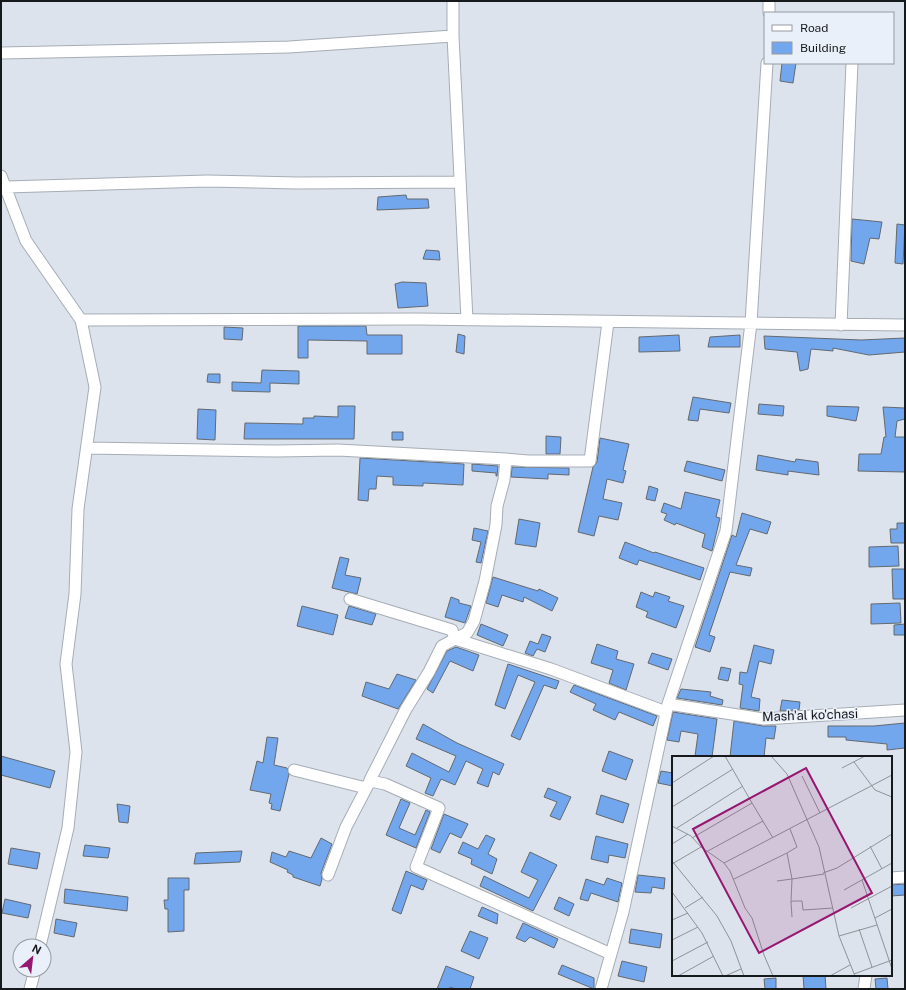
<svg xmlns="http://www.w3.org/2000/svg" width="906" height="990" viewBox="0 0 906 990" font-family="'Public Sans',sans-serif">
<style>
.building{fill:#72a6ed;stroke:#636970}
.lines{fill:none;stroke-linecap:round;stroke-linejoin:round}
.minor-casing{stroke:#a6adb5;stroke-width:13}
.minor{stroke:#fff;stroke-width:11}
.labels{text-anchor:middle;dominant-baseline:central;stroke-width:3;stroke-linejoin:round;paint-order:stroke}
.street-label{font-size:13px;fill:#171a1d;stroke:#eaf0f9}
.inset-road{fill:none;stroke:#8e9399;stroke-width:1}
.view{fill:#961770;fill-opacity:0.15;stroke:#961770;stroke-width:2}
.inset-edge{fill:none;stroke:#171a1d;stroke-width:2}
</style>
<rect width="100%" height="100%" fill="#dde3ec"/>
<path class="building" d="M782,63H796L793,83L780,81Z
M406,195L407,199H428L429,208L377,210L378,197Z
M852,219L882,222L879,239L870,238L864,264L851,261Z
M897,224L905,225L903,264L895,263Z
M426,250L439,251L440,260L423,259Z
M402,282L426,283L428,306L398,308L395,284Z
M298,326H366L367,335H402V354H367V341L308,340V358H298Z
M224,327L243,328L242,340L224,339Z
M458,334L465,336L464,354L456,352Z
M679,335L680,351L639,352V337Z
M740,335V347H708L710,337Z
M764,336L861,340L905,338V352L869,355L833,348V351L811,349L808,369L800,371L797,352L765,349Z
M262,370L299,371V384L270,383V392L232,391V382L261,383Z
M208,374H220V383L207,382Z
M693,397L731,403L729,413L700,409L698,421L688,420Z
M759,404L784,406L783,416L758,414Z
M338,406H355L354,439H244L245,423L303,424V418H314V416L338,417Z
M827,406L859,407L856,421L827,416Z
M883,407L905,408V419L897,421L895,437H905V472L858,471L859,454H881L884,437H886Z
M198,409L216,410L215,440L197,439Z
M392,432H403V440H392Z
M546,436L561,437L560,454H546Z
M600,438L629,444L623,470L626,471L623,483L607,479L603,499L622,503L618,520L599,516L594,536L578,532L593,467L597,462Z
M758,455L795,462L796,459L818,462L819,475L788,471V475L756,470Z
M360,458L464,464L463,485L423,483V486L393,485V477L377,476L376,489H369L368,501L358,500Z
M687,461L725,470L722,481L684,471Z
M472,464L498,466L497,476H496V473L472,471Z
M512,467L569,468V475L548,474V479L511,477Z
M649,486L658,489L655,501L646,499Z
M685,492L720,500L716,517L720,518L712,551L702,547L705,534L676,523L675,525L664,520L667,514L661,512L664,503L681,509Z
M742,513L771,522L767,534L750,529L736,565L752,568L750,576L730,572L709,635L715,637L710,652L695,647L732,535L736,537Z
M519,519L540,523L536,547L515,544Z
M897,523H905V543H891L890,529H897Z
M474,528L488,531L481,563L476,562L481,542L472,540Z
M625,542L654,553L655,552L704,568L700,580L639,560L637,565L619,558Z
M898,546L899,566L869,567V547Z
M340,557L349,559L345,575L361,578L357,594L332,588Z
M892,569H905V599H893Z
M493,577L538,591L539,589L558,598L552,611L524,597L523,602L502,595L498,607L486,603Z
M641,592L653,597L655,592L670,597L668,601L684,606L676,628L646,617L648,612L636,607Z
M451,597L459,600V603L471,606L465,623L445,617Z
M900,603L901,623L871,624V604Z
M302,606L338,615L333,635L297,626Z
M349,606L376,614L372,625L345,618Z
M481,624L508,635L503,646L477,635Z
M905,624V635H894V625Z
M542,634L551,637L545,652L537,649L533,656L525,653L530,641L538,644Z
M597,644L618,651L616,659L634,664L626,690L609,683L613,670L591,663Z
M754,645L774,650L771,664L759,661L751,697L760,699L759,711L740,708L743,685L739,684L740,672L747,673Z
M456,647L479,655L473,671L450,661L433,693L427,689L447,651Z
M652,653L672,659L668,670L648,663Z
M508,664L559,681L556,689L544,685L520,740L511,736L535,682L518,675L505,709L495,705Z
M721,667L731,669L728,681L718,679Z
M397,674L416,680L398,709L362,696L366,682L389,689Z
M574,685L657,716L653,726L619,712L615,720L593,710L596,704L570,692Z
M681,689L711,692L710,696L723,700L722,705L677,698Z
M782,700L800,702L799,710L780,711Z
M673,712L717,719L712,757L695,756L698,734L681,731L679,742L667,740Z
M734,721L763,726H776L774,739L766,738L764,757H730Z
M905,723V748L887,750V744L846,740V737H828V726H874Z
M423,724L457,743L504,764L499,775L493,772L488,787L477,783L483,769L466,761L455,785L441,779L433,796L425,793L431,778L406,766L412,753L449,772L456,756L416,739Z
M267,737L278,738L274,765L287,768L289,774L280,811L271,809L272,804L269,803L271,794L250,790L257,761L263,763Z
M609,751L633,760L626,780L602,771Z
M1,756L55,771L50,788L1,775Z
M661,771L673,773V786L658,783Z
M548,788L571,797L560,820L550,816L557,802L544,797Z
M601,795L629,804L623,823L596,814Z
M401,799L410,803L399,828L415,835L426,810L430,812L416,848L386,835Z
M117,804L130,806L128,823L119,822Z
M444,814L468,824L461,838L450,833L440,853L431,849Z
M486,835L495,839L488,854L497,859L492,874L471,864L472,859L458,853L463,842L478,849Z
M596,836L628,844L625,858L609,855L608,863L591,859Z
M321,838L332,844L321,873L322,879L320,886L293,877V875L287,872L288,870L270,862L272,852L286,857L289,851L311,858Z
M85,845L110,848L108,858L83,856Z
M11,848L40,853L37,869L8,864Z
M242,851L240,862L194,864L196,853Z
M530,852L557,865L533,911L480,886L484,876L529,898L538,880L521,872Z
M406,871L427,880L423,890L411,885L401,914L392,910Z
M638,875L665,878L664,889L652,887L651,893L635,892Z
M168,878H189V890H184V931L168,932V909H165L164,900H168Z
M607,878L622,883L618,902L591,893L588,901L580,899L586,879L604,885Z
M905,884V895L891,896V885Z
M65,889L128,897L127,911L64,903Z
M559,897L574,904L569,916L554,909Z
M5,899L31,905L28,918L2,913Z
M482,907L498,914L497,924L478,916Z
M56,919L77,923L74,937L54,933Z
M523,923L558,939L554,948L530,937L525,942L516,938Z
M631,929L662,934L660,948L629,943Z
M470,931L488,938L479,959L461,951Z
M622,961L647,967L644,982L618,976Z
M562,965L594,978V989L558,974Z
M446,966L474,977L470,989H456L450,987L449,989H437Z
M803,975H825L826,989H804Z
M776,978V989H765L764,979Z
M887,978L888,989H876L875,979Z"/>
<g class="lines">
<defs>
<path id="minor" d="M453,1V36
M769,13V1
M1,53L289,47L453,36L467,320
M1,176L26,241L81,320L95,387L78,509L75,594L66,664L76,752L68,828L40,946
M6,187L207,181L297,183L460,182
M81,320L418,319L905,325
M841,325L852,63
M87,448L277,451L338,450L506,459L504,480L497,506L496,525L485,581L474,621L467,633L455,639
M506,459L528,461H590L608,322
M350,599L452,630L455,639L442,646L429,672L406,709L370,780
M455,639L551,669L666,712
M668,704L764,719L905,710
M294,770L366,788
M328,875L346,827L370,781L385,784L439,808L416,867L611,954
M891,878L905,877
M30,989L35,970
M601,989L623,912L668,704L726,531L751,323L767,63
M864,989L866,975"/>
</defs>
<use href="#minor" class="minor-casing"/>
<use href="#minor" class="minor"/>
</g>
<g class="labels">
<g class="street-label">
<text transform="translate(810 715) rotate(-2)">Mash'al ko'chasi</text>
</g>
</g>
<g transform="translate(672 756)">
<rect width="220" height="220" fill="#dde3ec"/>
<path class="inset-road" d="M53,0L80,47M99,0L115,18L147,91L167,180L183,220M182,6L203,34L220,41M170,12L193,0M130,20L148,57M0,27L42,0M0,51L61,13M0,70L19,80L29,91L52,107L58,115L73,152L80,162L92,199L101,220M5,72L71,30M20,82L80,47L101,82M0,88L16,78M198,90L210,113M34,96L91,65M115,97L125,91L118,73M0,105L45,160L59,185L72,220M52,107L220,19M0,108L29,91M151,117L165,112L220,78M62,123L115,97L120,123L152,118M190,124L220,213M105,125L120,123L119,146M172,134L220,107M0,136L30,177L51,220M13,152L31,141M179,152L220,130M120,161L119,146L121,145H130L131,154L161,152M203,162L220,153M0,164L16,157M187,173L200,211M167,180L205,169M0,184L26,171M0,205L36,186M182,218L220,204M6,220L42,200M53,220L69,213M158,220L178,209"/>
<path class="view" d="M134,12L200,137L87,197L21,73Z"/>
<rect width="220" height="220" class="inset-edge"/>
</g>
<rect width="906" height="990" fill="none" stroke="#171a1d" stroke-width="4"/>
<rect x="764" y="12" width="130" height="52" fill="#eaf0f9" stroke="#969aa1"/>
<rect x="772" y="25" width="20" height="6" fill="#ffffff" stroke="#969aa1"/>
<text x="800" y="32" font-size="12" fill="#171a1d">Road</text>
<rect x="772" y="42" width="20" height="12" fill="#72a6ed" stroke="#969aa1"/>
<text x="800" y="52" font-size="12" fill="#171a1d">Building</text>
<g transform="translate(32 958) rotate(28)"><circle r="19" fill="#eaf0f9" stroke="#969aa1"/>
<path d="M0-3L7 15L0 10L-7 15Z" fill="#961770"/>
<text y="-6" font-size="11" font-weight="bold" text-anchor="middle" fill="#171a1d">N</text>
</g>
</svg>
